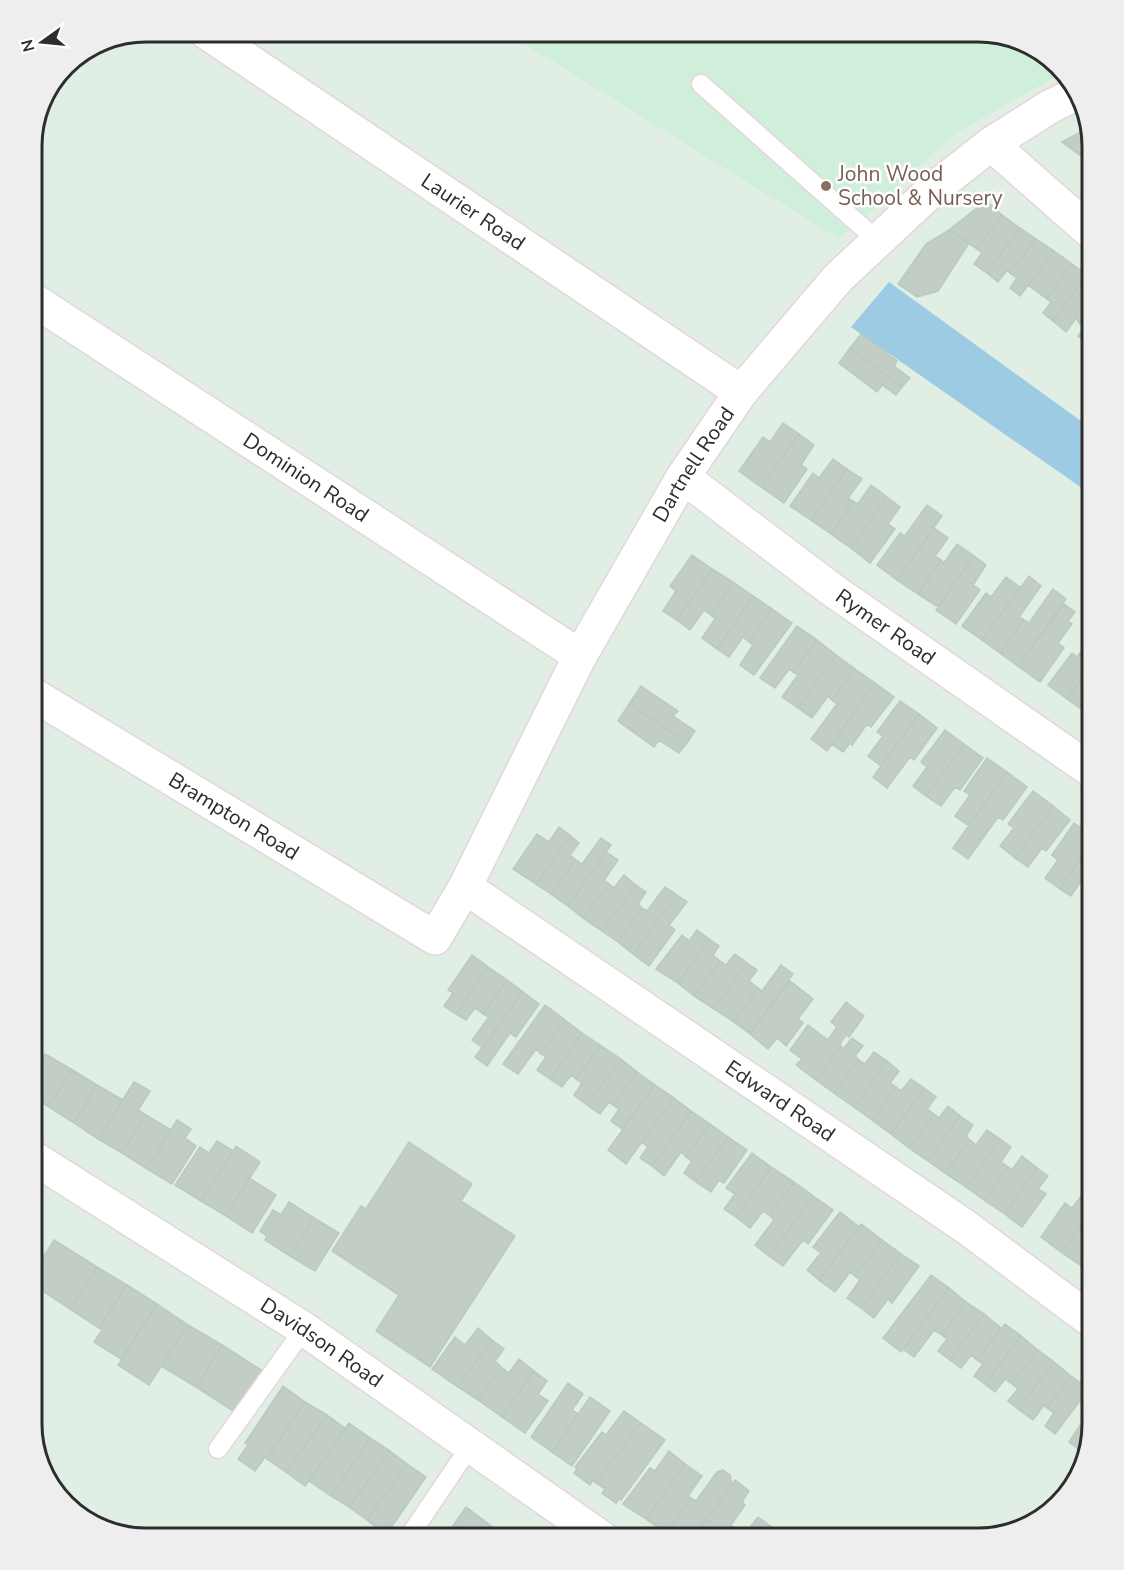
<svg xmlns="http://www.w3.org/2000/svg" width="1124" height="1570" viewBox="0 0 1124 1570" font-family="'Nunito Sans',sans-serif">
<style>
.education{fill:#d0efdb}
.green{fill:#9dcbe3}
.building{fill:#c2cdc5;stroke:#b9cabe;stroke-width:1.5}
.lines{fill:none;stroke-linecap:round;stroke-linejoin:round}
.lane-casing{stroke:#e5d5dd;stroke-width:21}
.street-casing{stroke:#e5d5dd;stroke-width:36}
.secondary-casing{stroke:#e5d5dd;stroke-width:36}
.lane{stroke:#fff;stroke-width:18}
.street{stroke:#fff;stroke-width:33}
.secondary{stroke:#fff;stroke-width:33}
.education-dot{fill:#8d6e63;stroke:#fff;stroke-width:2}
.labels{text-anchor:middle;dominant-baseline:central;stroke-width:5;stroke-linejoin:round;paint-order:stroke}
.education-label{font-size:21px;fill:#785e54;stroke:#fff;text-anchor:start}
.street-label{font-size:21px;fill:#2d2d2d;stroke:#fff}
.rim{fill:none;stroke:#2d2d2d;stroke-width:3}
</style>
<rect width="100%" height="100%" fill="#e0eee3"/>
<path class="education" d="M505,32H985L1036,47L1062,73L956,133L839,239Z"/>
<path class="green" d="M889,282L1092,429V495L851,327Z"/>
<path class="building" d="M1088,128L1092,146V164L1062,142Z
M986,201L1002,215L977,249L949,230Z
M1002,215L1020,228L987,273L974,264L982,253L977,249Z
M1020,228L1036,239L1010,273L1007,270L998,282L987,273Z
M949,230L969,243L938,291L917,297L898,284L926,244Z
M1036,239L1054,251L1020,296L1010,288L1017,278L1010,273Z
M1054,251L1072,264L1047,299L1028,285Z
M1072,264L1087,275L1053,321L1043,313L1051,302L1047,299Z
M1087,275L1092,279V305L1079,323L1076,318L1066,332L1053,321Z
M1092,305V339L1088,345L1078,336L1085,326L1079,323Z
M861,334L897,361L894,366L910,378L902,387L850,348Z
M850,348L902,387L896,395L882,385L877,392L839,363Z
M783,423L799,434L761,487L739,471L763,437L770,442Z
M799,434L814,445L801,465L807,469L784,503L761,487Z
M833,459L847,469L811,520L790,506L813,473L819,478Z
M847,469L862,479L848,498L853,501L831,534L811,520Z
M871,485L887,497L851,548L831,534L853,501L858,504Z
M887,497L900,507L888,524L895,529L870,563L851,548Z
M927,505L942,516L897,580L877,565L900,533L905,536Z
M934,528L948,538L935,556L941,560L918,594L897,580Z
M957,544L974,556L938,607L918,594L941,560L944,563Z
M692,555L712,569L677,620L663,611L676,591L670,586Z
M974,556L986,565L973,585L980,590L956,624L936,610Z
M712,569L733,582L711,615L704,610L690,630L677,620Z
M1029,576L1041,586L1019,617L1024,620L1000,653L982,640Z
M1006,577L1021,588L982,640L962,626L986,593L991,597Z
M733,582L753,596L717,649L702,638L715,619L711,615Z
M1053,589L1066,599L1018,666L1000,653L1024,620L1029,623Z
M753,596L772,609L749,642L743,637L729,657L717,649Z
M1064,604L1075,612L1068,621L1072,624L1058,643L1064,648L1040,682L1018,666Z
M772,609L792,623L754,675L740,665L753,645L749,642Z
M797,626L817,640L793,672L789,669L775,688L760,678Z
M1091,638L1092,640V663L1067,699L1048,685L1072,653L1077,657Z
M817,640L836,655L798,708L782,697L798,675L793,672Z
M836,655L855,669L832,700L828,696L812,718L798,708Z
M1092,663V705L1087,713L1067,699Z
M855,669L875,683L827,751L811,739L837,704L832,700Z
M875,683L894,697L871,727L867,724L852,745L850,743L843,752L832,744Z
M641,686L678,711L673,716L695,731L687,743L629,704Z
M900,701L919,714L881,766L868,756L883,736L877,732Z
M629,704L687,743L679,753L659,740L654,747L618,721Z
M919,714L937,728L914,760L910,757L887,788L873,777Z
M945,730L964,744L926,796L913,786L927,767L921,762Z
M964,744L983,758L960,790L955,787L941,806L926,796Z
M987,758L1007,772L969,826L955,816L970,795L964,791Z
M1007,772L1027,787L1003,820L998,817L968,859L953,848Z
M1033,791L1053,806L1015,858L1000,846L1014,828L1008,824Z
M1053,806L1070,820L1046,851L1042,848L1028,867L1015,858Z
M1074,823L1092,835V841L1060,889L1045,878L1058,860L1052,855Z
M559,827L571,836L536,884L513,869L537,834L549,842Z
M571,836L579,843L570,855L576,860L551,894L536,884Z
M601,838L611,845L568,906L551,894L576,860L582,864Z
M1092,841V878L1089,883L1083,878L1071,896L1060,889Z
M606,852L618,860L604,880L609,884L583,918L568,906Z
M624,875L636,885L602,931L583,918L609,884L614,888Z
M636,885L646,892L638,904L642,908L618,942L602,931Z
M665,887L677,895L633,954L618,942L642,908L647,911Z
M1092,889V911L1083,904Z
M677,895L687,902L669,925L675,930L649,966L633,954Z
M697,930L709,939L678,983L656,969L682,935L689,941Z
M709,939L719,946L713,955L720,961L694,996L678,983Z
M735,954L747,963L714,1009L694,996L720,961L726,965Z
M472,955L488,967L456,1014L444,1006L453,993L448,990Z
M747,963L757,970L749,981L758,988L734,1022L714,1009Z
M781,965L793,974L750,1034L734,1022L758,988L762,991Z
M488,967L507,980L483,1014L475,1008L466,1020L456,1014Z
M507,980L523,992L483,1048L472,1040L489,1017L483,1014Z
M790,981L813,999L798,1019L803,1023L786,1046L777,1038L768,1049L750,1034Z
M523,992L539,1004L516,1037L510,1033L487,1066L475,1057Z
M846,1002L864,1016L849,1037L846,1035L840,1044L841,1046L816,1080L796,1065L802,1059L790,1050L808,1025L828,1040L837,1027L831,1022Z
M545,1005L565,1020L540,1053L536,1049L518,1074L503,1064Z
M565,1020L582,1033L550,1079L537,1070L546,1057L540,1053Z
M582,1033L600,1045L576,1079L571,1075L562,1087L550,1079Z
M852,1038L863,1046L855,1056L859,1060L834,1093L816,1080L841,1046L844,1048Z
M32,1045L42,1051L32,1068Z
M600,1045L621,1059L587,1105L574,1095L582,1083L576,1079Z
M874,1052L887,1061L854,1107L834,1093L859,1060L865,1064Z
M45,1054L71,1069L49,1107L32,1097V1076Z
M621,1059L637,1072L613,1105L609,1102L600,1114L587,1105Z
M887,1061L899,1071L890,1083L896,1087L872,1120L854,1107Z
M71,1069L97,1085L74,1123L49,1107Z
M637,1072L655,1085L622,1129L611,1121L619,1109L613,1105Z
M911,1079L924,1088L891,1134L872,1120L896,1087L901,1091Z
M134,1082L150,1091L138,1110L146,1115L122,1153L98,1139Z
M97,1085L123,1100L98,1139L74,1123Z
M655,1085L674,1098L626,1164L608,1150Z
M924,1088L936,1097L927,1109L934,1114L909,1148L891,1134Z
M674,1098L691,1111L652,1166L640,1158L648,1147L642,1142Z
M948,1106L960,1116L928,1161L909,1148L934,1114L939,1118Z
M691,1111L710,1124L686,1157L681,1152L664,1176L652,1166Z
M146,1115L171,1130L147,1169L122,1153Z
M960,1116L973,1125L966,1136L970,1140L945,1173L928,1161Z
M177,1120L191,1129L185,1138L196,1146L172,1184L147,1169Z
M710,1124L728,1137L696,1182L684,1173L692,1161L686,1157Z
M987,1130L1000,1139L966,1187L945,1173L970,1140L976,1145Z
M728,1137L747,1150L724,1183L719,1180L711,1192L696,1182Z
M1000,1139L1011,1147L1001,1162L1008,1167L984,1200L966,1187Z
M217,1141L233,1151L201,1201L175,1185L200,1147L209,1153Z
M409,1142L472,1184L461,1201L515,1236L430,1367L376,1331L399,1295L332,1251L361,1206L366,1209Z
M236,1146L260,1162L226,1216L201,1201Z
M752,1153L771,1167L736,1217L724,1209L735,1194L726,1188Z
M1022,1156L1037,1168L1005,1214L984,1200L1008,1167L1012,1170Z
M771,1167L794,1182L769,1215L763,1211L750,1228L736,1217Z
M1037,1168L1048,1176L1038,1189L1046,1194L1022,1227L1005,1214Z
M249,1178L276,1195L252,1233L226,1216Z
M794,1182L813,1196L769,1256L755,1245L774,1220L769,1215Z
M1082,1195L1092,1203V1211L1061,1252L1041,1237L1065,1203L1072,1208Z
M813,1196L833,1210L808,1244L803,1240L783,1266L769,1256Z
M289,1202L314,1218L290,1256L265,1240L267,1236L260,1231L273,1210L281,1215Z
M1092,1211V1247L1080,1265L1061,1252Z
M840,1212L859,1227L819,1280L807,1270L821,1253L813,1247Z
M314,1218L339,1233L315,1271L290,1256Z
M861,1224L882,1240L855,1276L850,1272L835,1292L819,1280Z
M54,1240L97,1267L70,1309L32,1284V1275Z
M882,1240L901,1254L861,1308L847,1298L860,1280L855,1276Z
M1092,1247V1274L1080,1265Z
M901,1254L919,1266L892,1303L888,1299L874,1318L861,1308Z
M97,1267L127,1285L99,1328L70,1309Z
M931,1275L949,1288L901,1352L883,1338Z
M127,1285L157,1304L121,1359L94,1342L102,1330L99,1328Z
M949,1288L966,1302L942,1335L934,1330L914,1357L903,1349Z
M966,1302L984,1314L950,1360L938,1351L947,1339L942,1335Z
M157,1304L188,1325L149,1385L118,1365Z
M984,1314L1001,1328L977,1360L971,1355L961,1368L950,1360Z
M1005,1324L1021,1336L985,1384L974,1376L983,1364L977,1360Z
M188,1325L222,1345L196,1387L161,1366Z
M478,1328L492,1340L458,1387L432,1369L455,1337L465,1345Z
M1021,1336L1038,1350L1012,1384L1005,1379L995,1392L985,1384Z
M492,1340L504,1349L495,1361L501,1367L478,1400L458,1387Z
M222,1345L263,1371L236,1413L196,1387Z
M1038,1350L1054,1362L1018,1409L1008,1401L1018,1389L1012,1384Z
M519,1359L534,1371L502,1417L478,1400L501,1367L509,1373Z
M1054,1362L1071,1376L1047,1408L1044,1405L1033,1420L1018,1409Z
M534,1371L547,1381L538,1394L548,1401L525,1433L502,1417Z
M1071,1376L1089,1389L1055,1434L1045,1426L1054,1413L1047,1408Z
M568,1383L583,1394L572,1410L578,1414L552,1452L531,1437Z
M283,1386L305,1402L267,1459L265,1457L255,1471L238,1459L248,1445L245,1443Z
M590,1397L610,1411L572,1466L552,1452Z
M305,1402L327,1415L286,1472L267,1459Z
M1092,1407V1424L1088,1441L1081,1451L1069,1442Z
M624,1411L641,1423L596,1483L593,1480L590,1485L574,1473L577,1469L575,1467L602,1432L606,1435Z
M327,1415L346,1429L305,1486L286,1472Z
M349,1423L370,1438L331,1496L309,1481Z
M641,1423L665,1440L621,1500L620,1498L616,1503L602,1493L605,1489L596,1483Z
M370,1438L390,1451L349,1507L331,1496Z
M390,1451L407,1464L367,1520L349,1507Z
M669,1451L685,1464L646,1519L623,1504L650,1468L655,1471Z
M407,1464L426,1477L386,1535L367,1520Z
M685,1464L702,1476L688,1496L691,1498L666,1533L646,1519Z
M723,1470L730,1475L732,1484L693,1538H673L666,1533L691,1498L696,1501L717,1472Z
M735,1480L749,1491L742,1502L745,1505L731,1525L734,1528L726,1538H693Z
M466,1507L494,1528L487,1538L445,1537Z
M758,1517L773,1528L766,1538H735L740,1532L744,1535Z
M494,1528L509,1538H487Z
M773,1528L787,1538H766Z
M247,1530L258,1538H241Z"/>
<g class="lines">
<defs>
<path id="lane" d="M701,84L878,241
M218,1449L304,1329
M408,1538L471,1445"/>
<g id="street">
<path id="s1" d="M206,32L741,392"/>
<path d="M991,144L1092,233"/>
<path id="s2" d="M32,299L580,656"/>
<path id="s3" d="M683,477L831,589L1092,771"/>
<path id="s4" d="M32,694L435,938L465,887L580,656L683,477L741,392L838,278L930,192L991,144L1051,106L1078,93"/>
<path id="s5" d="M465,887L966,1227L1092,1321"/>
</g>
<g id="secondary">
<path id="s6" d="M32,1157L304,1329L602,1538"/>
</g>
</defs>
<use href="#lane" class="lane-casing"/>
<use href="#street" class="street-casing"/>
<use href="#secondary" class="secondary-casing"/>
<use href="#lane" class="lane"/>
<use href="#street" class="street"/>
<use href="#secondary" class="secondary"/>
</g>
<circle class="education-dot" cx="826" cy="186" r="6"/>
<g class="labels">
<g class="education-label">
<text x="838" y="174">John Wood<tspan x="838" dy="24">School &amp; Nursery</tspan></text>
</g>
<g class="street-label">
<text stroke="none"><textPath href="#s1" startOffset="322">Laurier Road</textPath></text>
<text stroke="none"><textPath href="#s4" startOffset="1011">Dartnell Road</textPath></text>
<text stroke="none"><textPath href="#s2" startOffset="327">Dominion Road</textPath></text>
<text stroke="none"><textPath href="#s3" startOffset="252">Rymer Road</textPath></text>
<text stroke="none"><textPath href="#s4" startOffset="236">Brampton Road</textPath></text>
<text stroke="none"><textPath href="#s5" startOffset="381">Edward Road</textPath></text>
<text stroke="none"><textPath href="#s6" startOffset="344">Davidson Road</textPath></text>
</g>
</g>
<path d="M0 0H1124V1570H0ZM146 42H978A104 104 0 0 1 1082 146V1424A104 104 0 0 1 978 1528H146A104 104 0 0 1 42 1424V146A104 104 0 0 1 146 42Z" fill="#eee" fill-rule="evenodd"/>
<path class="rim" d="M146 42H978A104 104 0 0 1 1082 146V1424A104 104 0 0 1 978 1528H146A104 104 0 0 1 42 1424V146A104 104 0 0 1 146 42Z"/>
<g transform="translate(42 42) rotate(255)" stroke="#ffffff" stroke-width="4.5" paint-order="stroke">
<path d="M0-4.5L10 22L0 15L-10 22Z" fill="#2d2d2d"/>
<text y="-9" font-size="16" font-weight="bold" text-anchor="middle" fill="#2d2d2d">N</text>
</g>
</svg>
